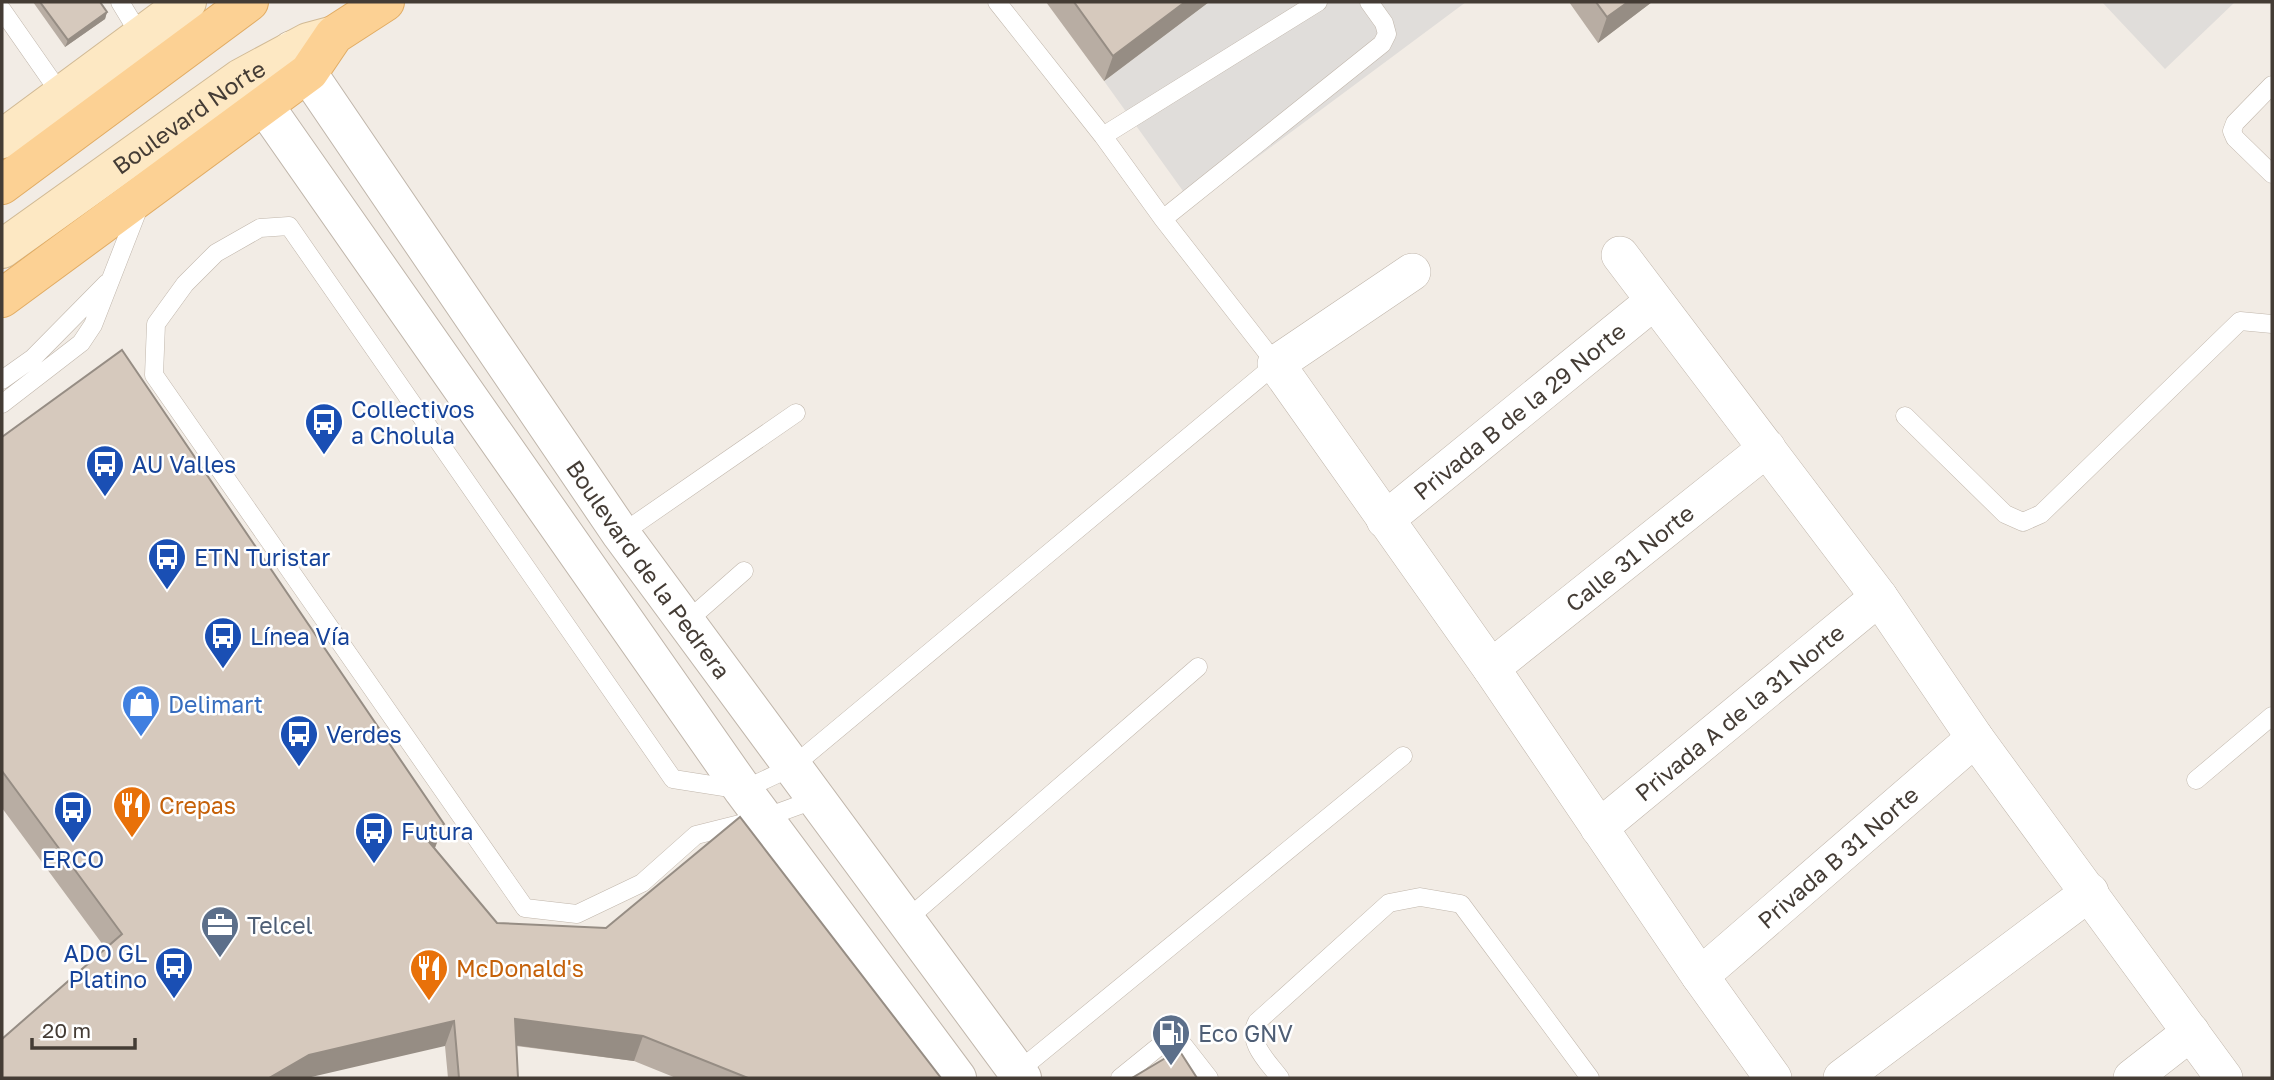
<svg xmlns="http://www.w3.org/2000/svg" width="2274" height="1080" viewBox="0 0 2274 1080" font-family="'Golos Text',sans-serif">
<style>
.parking{fill:#e0ddda}
.lines{fill:none;stroke-linecap:round;stroke-linejoin:round}
.service-casing{stroke:#c0b6ab;stroke-width:19}
.minor-casing{stroke:#c0b6ab;stroke-width:38}
.tertiary-casing{stroke:#c0b6ab;stroke-width:40}
.secondary-casing{stroke:#d1ba95;stroke-width:40}
.primary-casing{stroke:#e1ac64;stroke-width:40}
.service{stroke:#fff;stroke-width:18}
.minor{stroke:#fff;stroke-width:37}
.tertiary{stroke:#fff;stroke-width:38}
.secondary{stroke:#fde8c3;stroke-width:38}
.primary{stroke:#fcd194;stroke-width:38}
.wall{fill:#b8ada3}
.shaded-wall{fill:#968d84}
.building{fill:#d6c9bd;stroke:#968d84;stroke-width:2}
.labels{text-anchor:middle;dominant-baseline:central;stroke-width:5;stroke-linejoin:round;paint-order:stroke}
.street-label{font-size:23px;fill:#443c35;stroke:#fff}
.transit-label{font-size:23px;fill:#164399;stroke:#fff;text-anchor:start}
.shop-label{font-size:23px;fill:#366cbe;stroke:#fff;text-anchor:start}
.food-label{font-size:23px;fill:#c56008;stroke:#fff;text-anchor:start}
.service-label{font-size:23px;fill:#4e5e75;stroke:#fff;text-anchor:start}
</style>
<rect width="100%" height="100%" fill="#f2ece5"/>
<path class="parking" d="M1209,2H1466L1193,205L1104,81Z
M2102,2H2235L2165,69Z"/>
<g class="lines">
<defs>
<path id="service" d="M120,2L140,35
M997,2L1103,136L1163,219L1382,44L1387,34L1384,23L1369,2
M2,10L60,93
M2272,85L2235,123L2232,131L2235,138L2272,174
M1103,136L1318,2
M2,380L33,358L107,283
M2,404L81,343L93,325L139,207
M1905,416L2005,514L2023,522L2041,514L2240,321L2272,324
M621,534L796,413
M686,622L744,571
M2196,780L2272,716
M816,799L764,818L696,835L642,883L577,914L525,908L154,375L156,324L185,284L216,253L260,228L289,226L673,779L743,790L792,767L1276,364L1163,219
M905,921L1198,667
M1016,1073L1403,756
M1120,1078L1162,1044L1174,1041L1184,1046L1209,1078
M1280,1078C1268,1062 1246,1042 1257,1022L1389,903L1420,897L1461,904L1590,1078"/>
<g id="minor">
<path d="M1620,255L1879,597L1975,738L2224,1078"/>
<path d="M1412,272L1276,364L1491,668L1700,976L1773,1078"/>
<path id="s1" d="M1385,520L1654,301"/>
<path id="s2" d="M1491,668L1767,448"/>
<path id="s3" d="M1599,828L1879,597"/>
<path id="s4" d="M1700,976L1975,738"/>
<path d="M1842,1078L2090,892"/>
<path d="M2132,1078L2191,1032"/>
</g>
<g id="tertiary">
<path id="s5" d="M292,50L621,534L1022,1078"/>
<path d="M242,80L264,105L743,790L957,1078"/>
</g>
<g id="secondary">
<path d="M2,139L187,2"/>
<path id="s6" d="M2,249L241,78L308,42L334,35"/>
</g>
<path id="primary" d="M2,185L249,2
M2,298L309,72L334,35L385,2"/>
</defs>
<use href="#service" class="service-casing"/>
<use href="#minor" class="minor-casing"/>
<use href="#tertiary" class="tertiary-casing"/>
<use href="#secondary" class="secondary-casing"/>
<use href="#primary" class="primary-casing"/>
<use href="#service" class="service"/>
<use href="#minor" class="minor"/>
<use href="#tertiary" class="tertiary"/>
<use href="#secondary" class="secondary"/>
<use href="#primary" class="primary"/>
</g>
<path class="wall" d="M33,2H100L107,12L105,19L65,47Z
M1046,2H1209L1104,81Z
M1569,2H1652L1598,43Z
M2,437L444,824L435,848L497,923L941,1078H676L634,1061L516,1046L518,1078H448L445,1046L106,949L2,808Z"/>
<path class="shaded-wall" d="M1185,2H1209L1104,81L1113,56Z
M1628,2H1652L1598,43L1607,17Z
M107,12L105,19L65,47L68,40Z
M444,824L434,850L424,836Z
M515,1019L643,1036L634,1061L506,1044Z
M454,1021L445,1046L307,1078H269L309,1055Z"/>
<path class="building" d="M40,2H100L107,12L68,40Z
M1074,2H1185L1113,56Z
M1596,2H1628L1607,17Z
M122,350L444,824L424,836L497,923L606,928L740,817L941,1078H748L643,1036L515,1019L518,1078H459L454,1021L309,1055L269,1078H2V1039L122,934L2,771V437Z
M1179,1050L1197,1078H1132Z"/>
<defs>
<symbol id="bus-pin" viewBox="-11 -11 22 30"><path d="M0 17L-7.5 6A9.5 9.5 0 1 1 7.5 6Z" fill="#1a4fb4" stroke="#fff"/><path d="M-5-6H5V4H4V6H2V4H-2V6H-4V4H-5ZM-3.5-4V0h7V-4ZM-3.5 1.2v1.5H-2V1.2ZM2 1.2v1.5H3.5V1.2Z" fill="#fff"/></symbol>
<symbol id="shop-pin" viewBox="-11 -11 22 30"><path d="M0 17L-7.5 6A9.5 9.5 0 1 1 7.5 6Z" fill="#3f7fe0" stroke="#fff"/><path d="M-5-2.5h2.3a2.7 3.5 0 0 1 5.4 0H5L5.5 6h-11ZM-1.5-2.5h3a1.5 2.3 0 0 0-3 0Z" fill="#fff"/></symbol>
<symbol id="restaurant-pin" viewBox="-11 -11 22 30"><path d="M0 17L-7.5 6A9.5 9.5 0 1 1 7.5 6Z" fill="#e8710a" stroke="#fff"/><path d="M-5-6h1v4h1v-4h1v4h1v-4h1v5L-1.5 .5V6h-2V.5L-5-1ZM5-6V6H3V1.5H1.5Q1.5-4 5-6Z" fill="#fff"/></symbol>
<symbol id="office-pin" viewBox="-11 -11 22 30"><path d="M0 17L-7.5 6A9.5 9.5 0 1 1 7.5 6Z" fill="#5c6f8a" stroke="#fff"/><path d="M-6-3h4V-5.5h4V-3h4V5H-6ZM-1-4.5V-3h2v-1.5ZM-6 0V1H6V0Z" fill="#fff"/></symbol>
<symbol id="fuel-pin" viewBox="-11 -11 22 30"><path d="M0 17L-7.5 6A9.5 9.5 0 1 1 7.5 6Z" fill="#5c6f8a" stroke="#fff"/><path d="M-5.5-6h7V0h2V4h1.3V-2.5L3-4.5l.8-.8L6-3V5H2.5V1h-1V6h-7ZM-4.2-4.7v3.2H.2V-4.7Z" fill="#fff"/></symbol>
</defs>
<g fill-rule="evenodd">
<use href="#bus-pin" x="302" y="400" width="44" height="60"/>
<use href="#bus-pin" x="83" y="442" width="44" height="60"/>
<use href="#bus-pin" x="145" y="535" width="44" height="60"/>
<use href="#bus-pin" x="201" y="614" width="44" height="60"/>
<use href="#shop-pin" x="119" y="682" width="44" height="60"/>
<use href="#bus-pin" x="277" y="712" width="44" height="60"/>
<use href="#restaurant-pin" x="110" y="783" width="44" height="60"/>
<use href="#bus-pin" x="51" y="788" width="44" height="60"/>
<use href="#bus-pin" x="352" y="809" width="44" height="60"/>
<use href="#office-pin" x="198" y="903" width="44" height="60"/>
<use href="#bus-pin" x="152" y="944" width="44" height="60"/>
<use href="#restaurant-pin" x="407" y="946" width="44" height="60"/>
<use href="#fuel-pin" x="1149" y="1011" width="44" height="60"/>
</g>
<g class="labels">
<g class="street-label">
<text stroke="none"><textPath href="#s6" startOffset="229">Boulevard Norte</textPath></text>
<text stroke="none"><textPath href="#s1" startOffset="173">Privada B de la 29 Norte</textPath></text>
<text stroke="none"><textPath href="#s2" startOffset="177">Calle 31 Norte</textPath></text>
<text stroke="none"><textPath href="#s5" startOffset="630">Boulevard de la Pedrera</textPath></text>
<text stroke="none"><textPath href="#s3" startOffset="182">Privada A de la 31 Norte</textPath></text>
<text stroke="none"><textPath href="#s4" startOffset="182">Privada B 31 Norte</textPath></text>
</g>
<g class="transit-label">
<text x="351" y="409">Collectivos<tspan x="351" dy="26">a Cholula</tspan></text>
<text x="132" y="464">AU Valles</text>
<text x="194" y="557">ETN Turistar</text>
<text x="250" y="636">Línea Vía</text>
<text x="326" y="734">Verdes</text>
<text x="401" y="831">Futura</text>
<text x="73" y="859" text-anchor="middle">ERCO</text>
<text x="147" y="953" text-anchor="end">ADO GL<tspan x="147" dy="26">Platino</tspan></text>
</g>
<g class="shop-label">
<text x="168" y="704">Delimart</text>
</g>
<g class="food-label">
<text x="159" y="805">Crepas</text>
<text x="456" y="968">McDonald's</text>
</g>
<g class="service-label">
<text x="247" y="925">Telcel</text>
<text x="1198" y="1033">Eco GNV</text>
</g>
</g>
<rect width="2274" height="1080" fill="none" stroke="#443c35" stroke-width="7"/>
<path d="M32 1038v10h103v-10" fill="none" stroke="#443c35" stroke-width="3.5"/>
<text x="42" y="1038" font-size="21" fill="#443c35" stroke="#ffffff" stroke-width="5" paint-order="stroke">20 m</text>
</svg>
